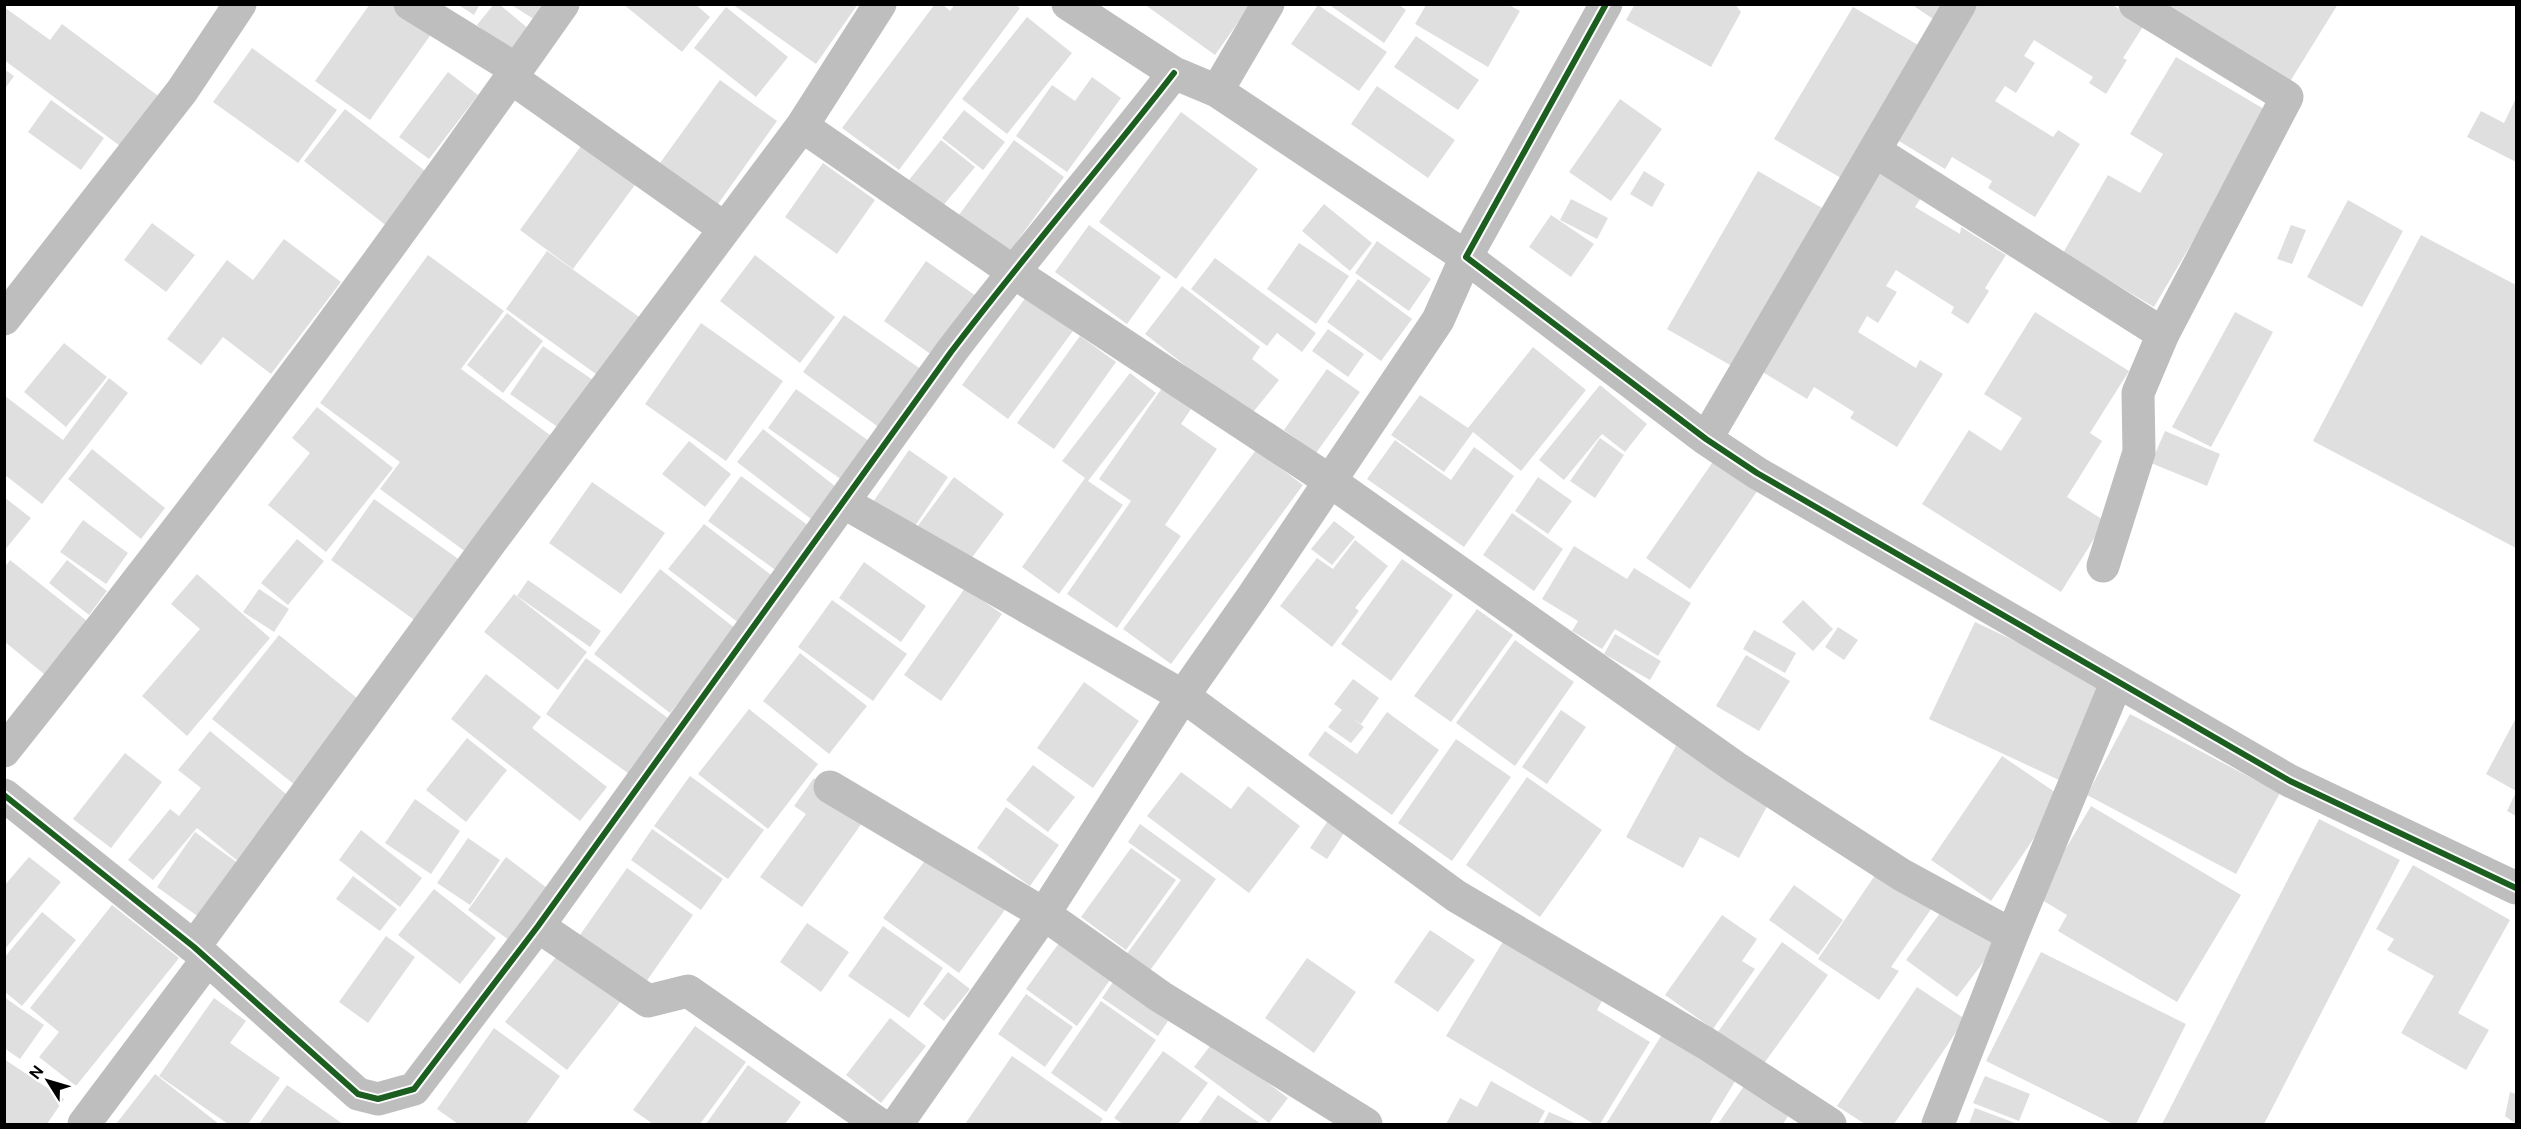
<svg xmlns="http://www.w3.org/2000/svg" width="2521" height="1129" viewBox="0 0 2521 1129" font-family="'DM Sans',sans-serif">
<style>
.building{fill:#dfdfdf}
.lines{fill:none;stroke-linecap:round;stroke-linejoin:round}
.minor{stroke:#bebebe;stroke-width:33}
.cycleway-casing{stroke:#fff;stroke-width:10}
.cycleway{stroke:#1b5e20;stroke-width:6}
</style>
<rect width="100%" height="100%" fill="#fff"/>
<path class="building" d="M370,4H391L432,33L370,120L315,81Z
M457,4H480L474,15Z
M494,4H499L530,30L511,54L477,25Z
M510,4H551L540,23Z
M623,4H695L710,17L682,52Z
M732,4H858L816,64Z
M935,4H942L950,11L955,4H1015L1020,8L899,170L842,128Z
M1144,4H1251L1215,55Z
M1328,4H1398L1406,10L1384,43Z
M1635,4H1735L1741,12L1711,67L1626,20Z
M1911,4H1942L1933,19Z
M1976,4H2111L2144,25L2123,58L2127,60L2106,94L2089,83L2093,77L2034,40L2024,56L2035,63L2016,93L2005,86L1995,101L2053,137L2058,130L2080,144L2035,217L1988,188L1992,181L1952,157L1945,169L1894,138Z
M2147,4H2338L2286,88Z
M1318,5L1387,52L1359,91L1291,44Z
M1426,5H1509L1520,11L1488,67L1415,24Z
M4,7L50,40L62,24L169,104L131,154L4,60Z
M726,7L788,57L756,97L694,48Z
M1853,7L1925,49L1846,181L1774,139Z
M1027,17L1072,53L1007,134L962,99Z
M1416,36L1479,80L1458,110L1394,67Z
M252,48L337,110L298,163L213,102Z
M2176,57L2269,112L2154,307L2063,253L2108,175L2140,193L2163,154L2130,134Z
M4,69L14,76L4,90Z
M448,72L478,95L429,159L399,137Z
M1092,77L1121,98L1067,172L1016,136L1052,85L1075,101Z
M720,80L777,121L718,204L660,163Z
M1377,86L1455,140L1428,178L1351,124Z
M2516,98V162L2467,137L2481,111L2504,123Z
M1620,99L1662,129L1611,201L1569,172Z
M51,100L104,138L81,170L28,132Z
M345,109L429,174L388,227L304,161Z
M964,110L1005,142L983,170L942,138Z
M1181,112L1258,169L1176,279L1099,222Z
M589,135L643,174L573,269L520,230Z
M941,140L975,167L942,207L909,180Z
M1014,140L1064,177L1007,255L956,219Z
M823,163L875,200L837,254L785,217Z
M1644,171L1665,184L1652,207L1630,194Z
M1758,171L1829,212L1737,369L1667,329Z
M1877,171L1921,198L1915,207L1960,234L1961,227L2006,255L1985,288L1989,291L1968,324L1951,313L1954,307L1896,270L1886,286L1897,292L1878,323L1867,316L1858,332L1916,368L1920,360L1943,374L1897,447L1850,418L1854,412L1814,387L1807,399L1756,368Z
M1571,199L1608,218L1597,239L1560,220Z
M2348,200L2403,231L2362,307L2307,277Z
M1324,204L1372,243L1350,271L1302,231Z
M1551,215L1594,244L1571,277L1529,247Z
M152,223L195,255L166,292L124,260Z
M1089,225L1161,277L1127,324L1055,272Z
M2291,225L2306,230L2292,264L2277,259Z
M2421,235L2516,285V548L2313,441Z
M284,239L341,282L271,374L223,337L201,365L167,339L227,260L253,280Z
M1377,241L1431,279L1409,311L1355,273Z
M1299,243L1349,276L1316,324L1267,289Z
M547,251L642,319L600,377L506,309Z
M428,255L504,311L461,369L558,441L470,555L380,489L400,462L320,403Z
M755,255L835,317L800,363L720,301Z
M1215,258L1316,333L1302,352L1277,333L1267,346L1191,289Z
M926,261L979,298L936,358L884,321Z
M1358,279L1412,319L1381,361L1327,322Z
M1182,286L1260,347L1252,359L1279,380L1250,416L1145,334Z
M1026,297L1073,331L1008,419L962,385Z
M2035,312L2129,371L2090,433L2102,441L2067,497L2105,521L2061,592L1922,504L1969,430L2001,451L2022,418L1984,394Z
M2235,312L2273,332L2211,447L2172,427Z
M507,313L543,341L503,393L467,365Z
M844,315L922,370L880,428L803,372Z
M701,323L783,381L726,461L645,404Z
M1328,329L1364,354L1348,377L1312,351Z
M1080,336L1116,362L1054,449L1017,423Z
M64,343L107,377L66,427L24,392Z
M543,346L596,382L563,431L510,394Z
M1533,347L1586,390L1521,471L1473,432L1444,472L1391,435L1420,395L1468,428Z
M1327,369L1360,392L1316,453L1284,430Z
M1130,373L1156,393L1088,481L1123,505L1059,594L1022,567L1085,478L1062,461Z
M109,378L128,393L42,504L5,475V396L63,440Z
M1600,385L1647,424L1625,452L1602,434L1564,480L1539,460Z
M1162,388L1191,409L1181,424L1217,449L1165,525L1181,536L1117,628L1067,594L1131,501L1099,479Z
M796,389L869,441L842,480L768,428Z
M317,407L393,468L326,552L268,505L310,453L292,438Z
M763,429L836,487L811,519L737,462Z
M2165,431L2220,454L2207,486L2151,463Z
M1600,438L1624,455L1595,498L1570,481Z
M1395,440L1451,480L1474,447L1514,476L1464,547L1367,479Z
M689,441L731,474L705,507L662,474Z
M92,449L165,508L141,539L68,479Z
M909,450L948,477L913,529L873,502Z
M1256,450L1303,485L1171,664L1123,629Z
M1717,456L1760,487L1690,589L1646,558Z
M741,476L813,529L781,574L708,521Z
M954,477L1004,514L968,563L917,527Z
M1538,477L1572,501L1548,534L1515,511Z
M592,482L665,533L621,594L549,543Z
M4,497L31,518L4,551Z
M374,499L464,563L420,624L331,560Z
M1512,513L1563,549L1534,591L1483,555Z
M83,520L128,553L106,584L60,552Z
M1334,521L1355,537L1332,565L1311,549Z
M704,524L774,577L739,623L668,569Z
M297,539L324,561L288,605L261,583Z
M1355,540L1388,566L1355,608L1359,611L1332,647L1280,606L1317,558L1333,569Z
M1574,546L1627,579L1634,568L1691,603L1658,656L1615,629L1602,649L1572,631L1578,621L1542,599Z
M1402,559L1453,595L1391,681L1341,644Z
M10,560L87,621L44,674L5,642V567Z
M67,560L107,591L89,615L49,583Z
M864,562L926,606L901,642L839,598Z
M660,569L736,629L670,713L594,654Z
M197,574L270,638L187,736L142,696L200,629L171,604Z
M528,580L601,631L590,647L517,596Z
M965,588L1002,614L941,701L904,675Z
M259,589L289,609L274,632L243,612Z
M514,594L587,652L558,690L484,632Z
M832,600L907,654L873,701L798,647Z
M1803,600L1833,629L1813,651L1782,622Z
M1477,609L1513,635L1451,722L1414,696Z
M1975,622L2104,683L2059,780L1929,719Z
M1838,627L1858,640L1844,660L1825,647Z
M1754,630L1796,653L1785,673L1743,649Z
M1615,634L1661,661L1650,680L1604,654Z
M279,635L362,702L295,785L212,719Z
M1515,640L1574,682L1515,766L1456,723Z
M800,653L867,706L829,754L763,701Z
M1746,655L1790,681L1759,731L1716,706Z
M586,658L672,721L632,776L546,714Z
M486,674L541,717L532,728L607,787L580,821L451,719Z
M1353,679L1379,698L1361,724L1351,717L1364,727L1351,743L1328,727L1342,710L1334,704Z
M1084,682L1139,721L1093,788L1037,748Z
M749,709L818,764L768,829L698,774Z
M1561,710L1586,727L1547,784L1522,767Z
M1387,712L1439,750L1392,815L1308,755L1325,731L1357,754Z
M2130,714L2280,793L2236,874L2087,795Z
M2515,720L2516,721V791L2486,774Z
M210,731L291,798L239,862L197,828L153,880L128,860L170,809L179,816L201,788L178,770Z
M467,738L507,770L466,822L426,790Z
M1456,739L1511,777L1452,861L1398,823Z
M1676,746L1771,799L1739,858L1700,837L1683,868L1626,837Z
M125,753L162,782L111,848L73,819Z
M2002,756L2062,797L1991,901L1931,860Z
M1033,765L1075,797L1048,832L1006,800Z
M1181,772L1231,809L1248,786L1300,826L1249,893L1147,816Z
M690,776L764,830L728,879L654,826Z
M1527,777L1602,830L1540,917L1466,865Z
M814,778L867,816L802,907L760,877L806,814L794,806Z
M2516,792V816L2507,811Z
M415,799L460,831L431,874L385,843Z
M2091,806L2241,895L2177,1002L2058,931L2067,915L2037,897Z
M1006,807L1059,845L1030,886L977,848Z
M1331,816L1348,827L1327,859L1310,848Z
M2319,819L2400,860L2264,1124H2162Z
M1140,824L1216,879L1146,976L1123,959L1181,880L1128,842Z
M652,829L723,879L701,910L631,860Z
M361,830L422,878L400,907L339,860Z
M195,832L242,866L203,920L157,887Z
M468,838L500,860L470,905L437,883Z
M1131,848L1176,880L1126,950L1081,917Z
M932,851L1007,907L959,973L883,918Z
M29,857L61,882L4,950V886Z
M506,857L551,891L513,943L468,910Z
M2413,865L2510,920L2458,1013L2489,1030L2466,1070L2401,1033L2434,976L2387,950L2394,939L2376,929Z
M627,868L693,915L641,989L575,942Z
M1880,868L1934,905L1891,967L1899,971L1879,1000L1818,959Z
M353,876L397,909L380,931L336,899Z
M1794,885L1843,920L1818,955L1769,920Z
M434,889L496,938L460,984L398,935Z
M1948,902L2000,940L1957,997L1906,960Z
M112,905L179,958L76,1086L39,1057L59,1032L30,1008Z
M42,912L76,940L22,1006L4,991V958Z
M1722,915L1757,939L1742,961L1755,969L1713,1029L1665,995Z
M807,923L849,952L821,992L780,962Z
M883,926L943,968L909,1018L848,976Z
M1430,930L1475,960L1438,1012L1394,982Z
M386,936L415,957L368,1023L339,1002Z
M1505,938L1604,997L1597,1010L1650,1042L1600,1124H1594L1446,1036Z
M1782,942L1828,975L1760,1069L1715,1036Z
M1059,943L1110,980L1077,1026L1026,989Z
M564,947L625,996L567,1070L505,1022Z
M2041,952L2186,1024L2136,1124H2113L1986,1061Z
M1307,958L1356,992L1314,1053L1265,1018Z
M948,972L970,989L944,1021L923,1004Z
M1113,982L1168,1021L1158,1036L1102,998Z
M1917,987L1965,1019L1894,1124H1865L1837,1106Z
M1026,994L1073,1027L1045,1067L998,1034Z
M4,997L44,1025L20,1059L4,1048Z
M214,998L246,1021L230,1043L280,1078L248,1124H228L159,1076Z
M1101,1001L1156,1040L1106,1112L1051,1073Z
M890,1018L926,1046L881,1103L846,1075Z
M695,1026L746,1062L700,1124H653L633,1110Z
M494,1028L560,1076L526,1124H458L437,1109Z
M1663,1033L1737,1078L1709,1124H1606Z
M1213,1042L1288,1098L1269,1123L1194,1067Z
M1163,1051L1208,1083L1178,1124H1123L1114,1118Z
M1012,1056L1103,1119L1099,1124H965Z
M4,1059L64,1099L47,1124H4Z
M748,1065L801,1102L785,1124H706Z
M155,1074L219,1124H116Z
M1985,1076L2030,1094L2019,1121L1973,1103Z
M1491,1081L1545,1111L1538,1124H1446L1460,1098L1477,1107Z
M287,1085L343,1124H259Z
M1744,1086L1788,1116L1783,1124H1718Z
M2510,1092L2516,1094V1124L2505,1116Z
M1218,1095L1261,1124H1198Z
M1975,1108L2018,1124H1969Z
M1549,1112L1577,1124H1543Z"/>
<g class="lines">
<path class="minor" d="M410,4L517,70
M1606,4L1466,257L1706,439L1757,473L2290,781L2516,888
M510,77L724,228
M1217,91L1268,4
M802,126L1012,271L1330,481L1735,767L1902,875L2012,935
M1875,151L2163,334
M4,319L182,91L240,4
M1706,439L1960,4
M843,502L1183,696L1456,896L1707,1044L1830,1124
M2103,566L2139,452L2138,393L2163,334L2287,97L2135,4
M4,751C198,508 384,259 563,4
M830,787L1044,914L1161,997L1366,1124
M4,795L194,947L358,1094L378,1099L414,1089L538,926L951,352C1023,257 1101,167 1174,73
M538,926L648,1001L688,991L879,1124
M194,947L492,540L802,126L880,4
M84,1124L207,960
M897,1124L1044,914L1183,696L1253,596L1438,320L1466,257L1217,91L1174,73L1068,4
M1938,1124L2012,935L2117,681"/>
<defs>
<path id="cycleway" d="M1606,4L1466,257L1706,439L1757,473L2290,781L2516,888
M4,795L194,947L358,1094L378,1099L414,1089L538,926L951,352C1023,257 1101,167 1174,73"/>
</defs>
<use href="#cycleway" class="cycleway-casing"/>
<use href="#cycleway" class="cycleway"/>
</g>
<rect width="2521" height="1129" fill="none" stroke="#000000" stroke-width="12"/>
<g transform="translate(48 1081) rotate(307)" stroke="#ffffff" stroke-width="4.5" paint-order="stroke">
<path d="M0-4.5L10 22L0 15L-10 22Z" fill="#000000"/>
<text y="-9" font-size="16" font-weight="bold" text-anchor="middle" fill="#000000">N</text>
</g>
</svg>
